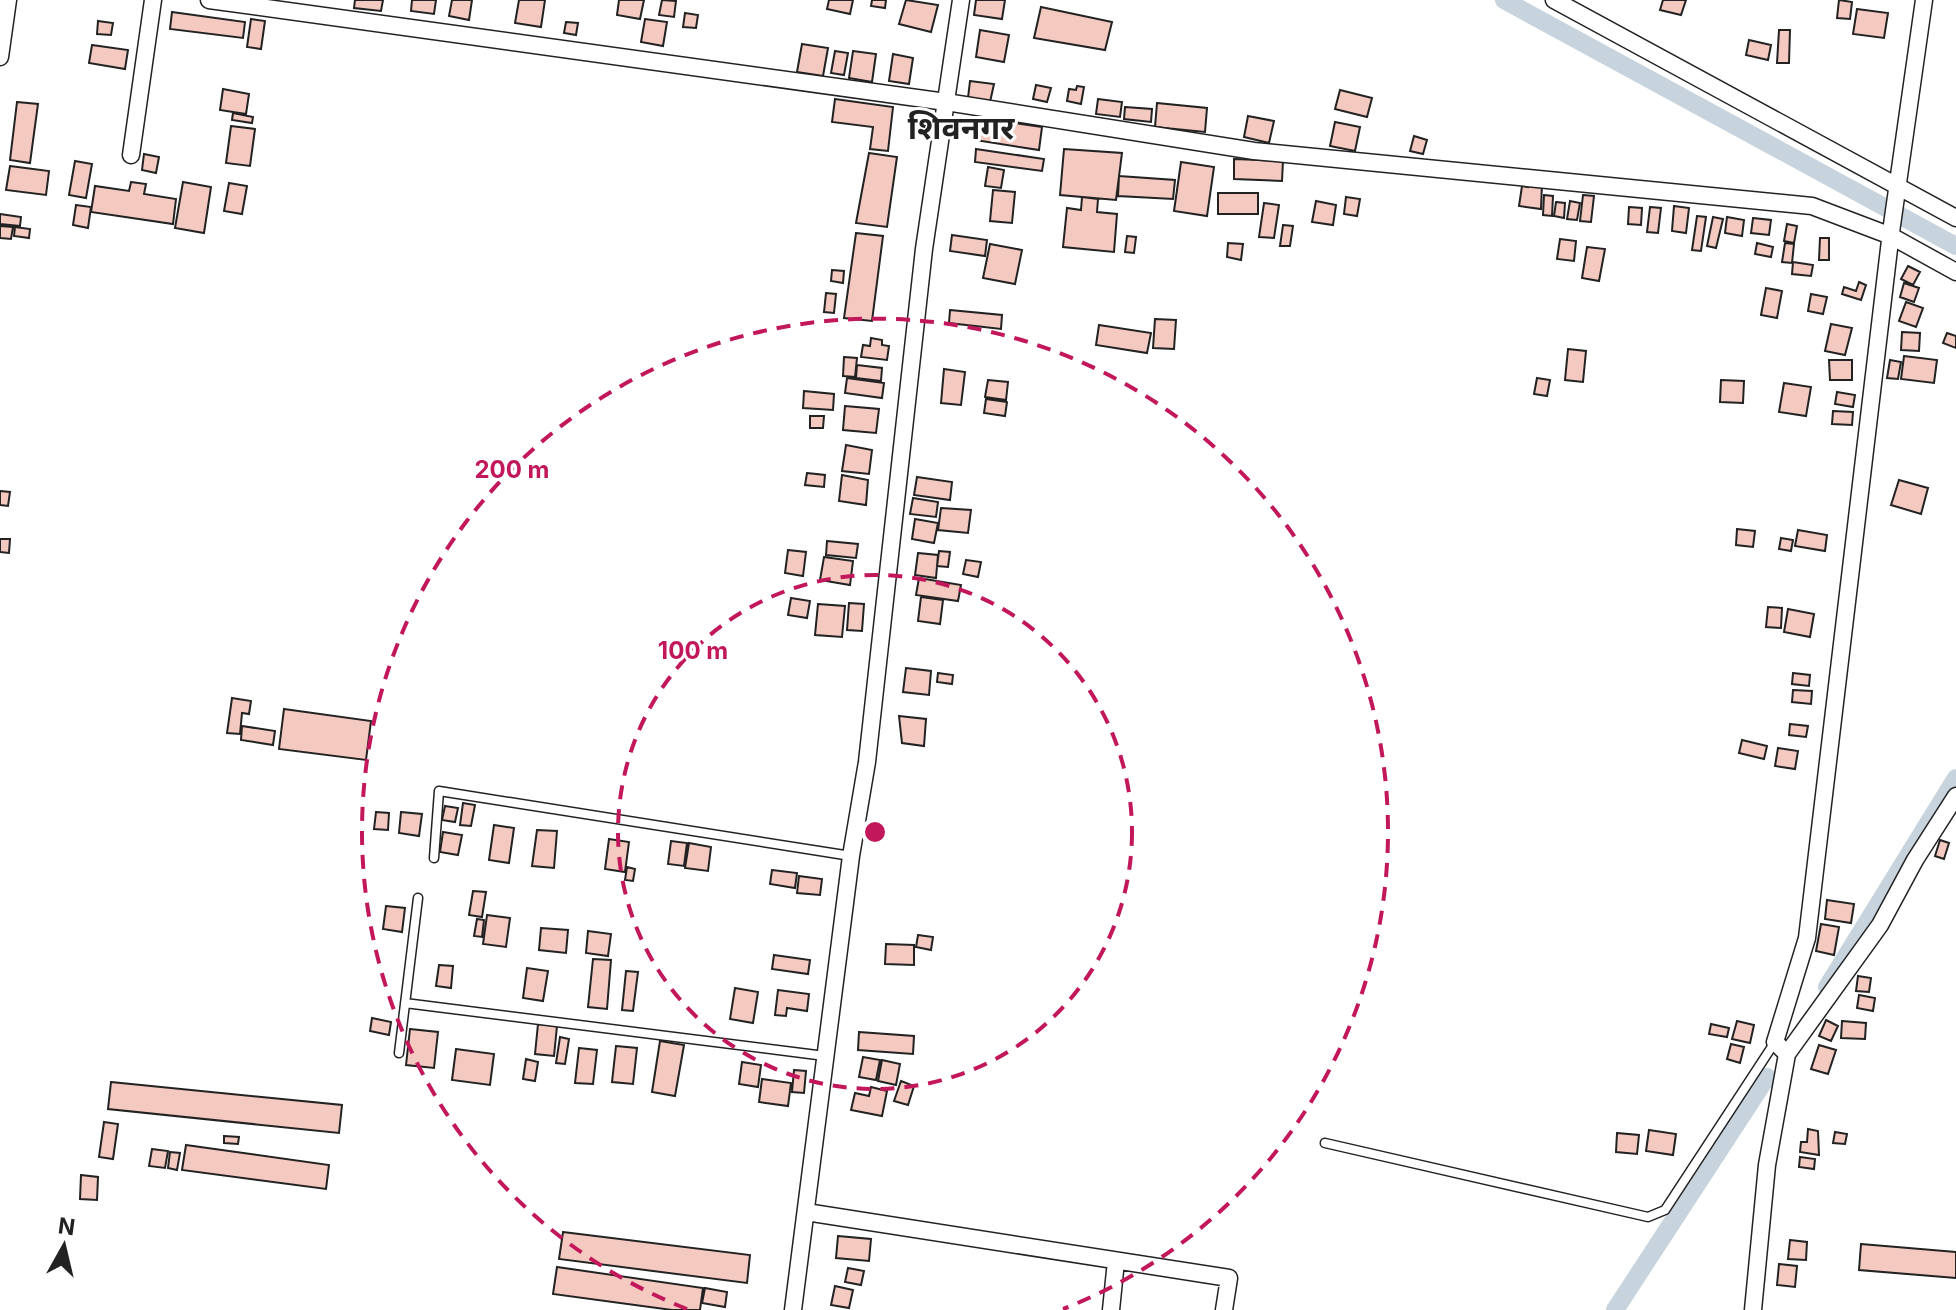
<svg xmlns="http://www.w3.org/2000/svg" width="1956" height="1310" viewBox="0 0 1956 1310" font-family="Inter,'Noto Sans Devanagari',sans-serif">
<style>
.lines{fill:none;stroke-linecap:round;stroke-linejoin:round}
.canal{stroke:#c7d3dd;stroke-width:18}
.building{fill:#f3c9c0;stroke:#222;stroke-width:2}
.lane-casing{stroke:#222;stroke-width:11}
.street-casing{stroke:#222;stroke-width:19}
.lane{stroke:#fff;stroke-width:8}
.street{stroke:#fff;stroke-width:16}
.ring{fill:none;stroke:#c2185b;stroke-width:4;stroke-dasharray:14 10}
.labels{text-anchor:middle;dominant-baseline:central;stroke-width:6;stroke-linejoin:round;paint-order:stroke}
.district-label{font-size:32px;font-weight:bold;fill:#222;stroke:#fff}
.centre{fill:#c2185b;stroke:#fff;stroke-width:4}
.ring-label{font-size:24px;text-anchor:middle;font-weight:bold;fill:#c2185b;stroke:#fff;stroke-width:6;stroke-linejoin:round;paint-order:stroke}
</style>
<rect width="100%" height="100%" fill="#fff"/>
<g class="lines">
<path class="canal" d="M1504,0L1956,246
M1827,987L1956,778
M1615,1310L1767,1077"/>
</g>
<path class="building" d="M355,0H383L381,11L354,8Z
M412,0H436L434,14L411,11Z
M452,0H472L469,20L449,16Z
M519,0H545L541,27L515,23Z
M619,0H644L640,19L617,15Z
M662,0L676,1L674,17L659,15Z
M829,0H853L850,14L827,9Z
M872,0H886L885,8L871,6Z
M906,0L938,5L931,32L899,24Z
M976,0H1005L1002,19L974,15Z
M1663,0H1686L1681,15L1660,10Z
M1839,0L1852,2L1850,19L1837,18Z
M1041,7L1112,22L1105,50L1034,38Z
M1857,9L1888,13L1884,38L1853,34Z
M172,12L245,22L243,38L170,29Z
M685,13L698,15L696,28L683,27Z
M251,19L265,21L261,49L247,47Z
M645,19L667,22L663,46L641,42Z
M98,21L113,23L111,35L97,34Z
M566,22L578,23L576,35L564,33Z
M980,30L1009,35L1004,62L976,57Z
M1779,30H1790L1789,63H1777Z
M1749,40L1771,45L1768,60L1746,55Z
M802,44L828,48L823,76L797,72Z
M92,45L128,50L125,69L89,63Z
M835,51L848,53L844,75L831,73Z
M853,51L876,54L872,82L849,78Z
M893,54L913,58L909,84L889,81Z
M970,81L994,84L990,102L968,98Z
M1036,85L1051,88L1047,102L1033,99Z
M1077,86L1084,87L1081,104L1067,101L1069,89L1076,90Z
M223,89L249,94L246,114L220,110Z
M1340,90L1372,98L1367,117L1335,109Z
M835,99L893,107L888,151L870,149L873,127L832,122Z
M1098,99L1122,102L1120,117L1096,114Z
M17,102L38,104L30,163L10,160Z
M1157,103L1207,108L1205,132L1155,127Z
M1125,107L1152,109L1151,122L1124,119Z
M233,113L253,117L252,123L232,120Z
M1248,116L1274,121L1269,143L1244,137Z
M978,118L1042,127L1039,150L975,140Z
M1335,122L1360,127L1355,151L1330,146Z
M231,126L255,129L250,166L226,163Z
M1414,136L1427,140L1423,154L1410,151Z
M976,149L1044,159L1042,171L975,162Z
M1064,149L1122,153L1116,200L1060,195Z
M869,153L897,157L887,227L856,223Z
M144,154L159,157L156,173L142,170Z
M1234,159L1283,161L1282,181L1234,179Z
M75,161L92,164L86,198L69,195Z
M1181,162L1214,167L1207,216L1174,211Z
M10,166L49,171L46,195L6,190Z
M988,167L1004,170L1001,188L985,186Z
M1119,176L1175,180L1173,199L1118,196Z
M1529,181L1542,183L1541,209L1519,206L1522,186L1528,187Z
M131,182L146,184L144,194L176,199L173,224L91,212L95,186L129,191Z
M183,182L211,187L204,233L175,228Z
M229,183L247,186L242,214L224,211Z
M993,190L1015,192L1012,223L990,221Z
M1218,193H1258V214H1218Z
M1544,195L1553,196L1552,216L1543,215Z
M1583,195L1594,196L1591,222L1580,221Z
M1082,197L1098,199L1097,212L1117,214L1114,252L1063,247L1067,208L1081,210Z
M1346,197L1360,199L1357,216L1344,214Z
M1316,201L1336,205L1333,225L1312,222Z
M1570,201L1580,203L1577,220L1567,219Z
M1556,202L1565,203L1564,218L1554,216Z
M1264,203L1279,205L1274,238L1259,237Z
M76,205L91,207L88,228L73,225Z
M1674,206L1689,208L1686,233L1672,231Z
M1629,207L1642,208L1641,225L1628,224Z
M1650,207L1661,208L1658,233L1647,232Z
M0,214L21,217L20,226L0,224Z
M1697,216L1706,217L1701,251L1692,250Z
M1713,217L1723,219L1716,248L1707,246Z
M1727,217L1744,220L1742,236L1725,233Z
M1753,218L1771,220L1769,235L1751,233Z
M1787,224L1797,226L1794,243L1784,241Z
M1283,225L1293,226L1290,246H1280Z
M0,226L13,227L11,239L0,238Z
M15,227L30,229L29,238L14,236Z
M856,233L883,236L872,321L844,318Z
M952,235L987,240L985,256L950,251Z
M1127,236L1136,237L1134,253L1125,252Z
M1820,238H1829V260H1819Z
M1560,239L1576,241L1574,261L1557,259Z
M1228,243L1243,244L1241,260L1227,257Z
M1757,243L1773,247L1771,257L1755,254Z
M1785,243L1794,244L1792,263L1782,262Z
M990,244L1022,250L1015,284L983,278Z
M1587,247L1605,249L1599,281L1582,278Z
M1793,262L1813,265L1811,276L1792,274Z
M1908,266L1920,272L1913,285L1901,279Z
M832,270L844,271L843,283L831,281Z
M1859,282L1866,285L1861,300L1842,294L1844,287L1856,291Z
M1904,283L1919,288L1914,302L1900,297Z
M1766,288L1782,291L1777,318L1761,315Z
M826,293L836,294L834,313L824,312Z
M1811,294L1827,297L1823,314L1808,311Z
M1906,302L1923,308L1916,327L1899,321Z
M950,310L1002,315L1001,329L949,323Z
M1155,319L1176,320L1174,349L1153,348Z
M1831,324L1852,328L1845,355L1825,351Z
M1099,325L1151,333L1147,353L1096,345Z
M1902,332L1920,333L1919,351L1901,350Z
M1947,333L1956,336V348L1943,343Z
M871,338L882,340V345L889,346L887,360L861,357L863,345L870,346Z
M1568,349L1586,351L1583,382L1565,380Z
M1904,356L1937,360L1934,383L1901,379Z
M844,357L857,358L855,377L843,376Z
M1829,360H1852V380H1830Z
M1890,360L1901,362L1898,379L1887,378Z
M857,365L882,368L881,381L856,378Z
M944,369L965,372L961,405L941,403Z
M847,378L884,383L882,398L845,393Z
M1537,378L1550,380L1547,396L1534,394Z
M988,380L1008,382L1006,400L985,397Z
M1721,380L1744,381L1743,403L1720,402Z
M1784,383L1811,387L1806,416L1779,412Z
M804,391L834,394L833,410L803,408Z
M1837,392L1855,395L1853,407L1835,404Z
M986,399L1007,402L1005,416L984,413Z
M845,406L879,409L876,433L843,430Z
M1833,411L1853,412L1852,425L1832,424Z
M810,416H824L823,428H810Z
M846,445L872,450L869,474L842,471Z
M807,473L825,475L824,487L805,485Z
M842,475L868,480L866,505L839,501Z
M917,477L952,482L950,500L914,495Z
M1899,480L1928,488L1921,514L1891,505Z
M0,491L10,492L8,506L0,505Z
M913,498L938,502L936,517L910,514Z
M941,508L971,510L968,533L938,530Z
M915,519L938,523L934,543L912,539Z
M1737,529L1755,531L1753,547L1736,545Z
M1798,530L1827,535L1825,551L1795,546Z
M1781,538L1793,540L1791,551L1779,549Z
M0,539H10L9,553L0,552Z
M827,541L858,544L856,558L826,555Z
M788,550L806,552L803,576L785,573Z
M939,551L950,552L948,567L937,566Z
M918,553L938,555L936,578L915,575Z
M824,557L853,561L850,585L820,580Z
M966,560L981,562L978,577L963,574Z
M919,578L961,585L958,601L916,595Z
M921,597L943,600L940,624L918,621Z
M791,598L810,601L807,618L788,615Z
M849,603L864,604L862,631L847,630Z
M818,604L845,606L842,637L815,635Z
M1768,607L1782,608L1781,628L1766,627Z
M1788,609L1814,614L1810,637L1784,632Z
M906,668L931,671L929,695L903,692Z
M938,673L953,675L952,684L937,682Z
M1793,673L1810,675L1809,686L1792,684Z
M1793,690L1812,691L1811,704L1792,702Z
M232,698L251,701L249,714L242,713L240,734L227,733Z
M284,709L371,721L366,760L279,749Z
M899,716L926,719L924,746L902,743Z
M1790,724L1808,726L1806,737L1789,735Z
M242,726L275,731L273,745L241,740Z
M1742,740L1767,746L1764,759L1739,753Z
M1778,748L1798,751L1795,769L1775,766Z
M463,803L475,805L471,826L460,825Z
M445,806L458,808L455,822L442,820Z
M376,812L389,813L388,830L374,829Z
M401,812L422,814L419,836L399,833Z
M494,825L514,828L509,863L489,860Z
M537,830L557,831L554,868L532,866Z
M443,832L462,835L458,855L440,852Z
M609,839L629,842L625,872L605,869Z
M1940,840L1949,843L1944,859L1935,856Z
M671,841L687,843L684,866L668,864Z
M689,843L711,847L708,871L685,868Z
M627,867L635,869L633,881L625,880Z
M772,870L797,873L795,888L770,884Z
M799,876L822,879L820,895L797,893Z
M473,891L486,892L482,917L469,915Z
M1827,900L1854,904L1851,923L1825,919Z
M386,906L405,908L402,932L383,929Z
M487,915L510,918L506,947L483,944Z
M477,919L484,920L482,937L474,936Z
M1821,924L1839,927L1834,955L1816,951Z
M541,928L568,930L566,953L539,950Z
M588,931L611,934L608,956L586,953Z
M918,935L933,937L931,950L916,947Z
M886,944L914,945V965L885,964Z
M774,955L810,960L808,974L772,969Z
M593,959L611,960L607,1009L588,1007Z
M439,965L453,966L451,988L436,986Z
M527,968L548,971L543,1001L523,998Z
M626,971L638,972L633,1011L622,1010Z
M1858,976L1871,978L1869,992L1856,991Z
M735,988L758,992L753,1023L730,1019Z
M778,990L809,994L807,1011L787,1008L786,1016L775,1015Z
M1859,995L1875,998L1873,1011L1857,1008Z
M372,1018L391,1022L389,1035L370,1031Z
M1826,1020L1838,1026L1831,1041L1819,1036Z
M1737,1021L1754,1025L1750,1043L1732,1039Z
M1842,1021L1866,1023L1865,1039L1841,1038Z
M538,1024L557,1026L554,1056L535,1054Z
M1711,1024L1729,1028L1727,1037L1709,1034Z
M410,1029L438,1032L434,1068L406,1065Z
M859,1032L914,1036L913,1054L858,1050Z
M560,1037L569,1039L565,1064L556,1063Z
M660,1041L684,1045L675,1096L652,1092Z
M1731,1044L1744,1047L1740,1063L1727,1059Z
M1819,1045L1836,1050L1828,1074L1811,1069Z
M616,1046L637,1048L633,1084L612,1082Z
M579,1048L597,1050L593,1084L575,1083Z
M456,1049L494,1054L490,1085L452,1080Z
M863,1057L880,1060L876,1080L859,1077Z
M526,1059L538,1062L535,1081L523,1079Z
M882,1060L900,1064L896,1085L878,1081Z
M742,1062L761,1065L758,1087L739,1084Z
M794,1070L806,1071L804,1093L792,1092Z
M762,1079L791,1083L788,1106L759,1102Z
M901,1081L914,1086L908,1105L894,1101Z
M111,1082L342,1105L339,1133L108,1109Z
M871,1087L887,1091L882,1116L851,1110L855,1093L869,1096Z
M104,1122L118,1124L113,1159L99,1157Z
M1808,1129L1818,1131L1819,1155L1800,1152L1801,1142H1807Z
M1649,1130L1676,1134L1673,1155L1646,1151Z
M1835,1132L1847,1134L1845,1144L1833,1143Z
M1617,1133L1639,1135L1637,1154L1616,1152Z
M224,1136L239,1137L238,1144L224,1143Z
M186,1145L329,1165L326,1189L182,1170Z
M152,1149L168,1151L165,1168L149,1166Z
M170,1152L180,1153L177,1170L168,1168Z
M1800,1157L1815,1159L1814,1169L1799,1167Z
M81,1175L98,1177L97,1200L80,1199Z
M563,1232L750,1255L747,1283L559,1259Z
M838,1236L871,1239L869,1261L836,1258Z
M1790,1240L1807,1242L1806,1260L1788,1259Z
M1861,1244L1956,1252V1278L1859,1270Z
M1779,1264L1797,1266L1795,1287L1777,1285Z
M557,1267L703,1288L700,1310H672L553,1294Z
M848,1268L864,1271L861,1285L845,1282Z
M835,1286L853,1290L849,1308L831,1305Z
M705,1288L727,1292L725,1307L702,1303Z"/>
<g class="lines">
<defs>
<path id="lane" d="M434,858L439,791L851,856
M405,1003L825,1056
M399,1053L418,898
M1325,1143L1648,1217L1665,1210L1775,1042"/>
<path id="street" d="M209,0L946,102L1254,151L1812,206L1891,236L1956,272
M1554,0L1956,218
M0,57L8,0
M131,155L153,0
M1787,1054L1775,1042L1807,938L1891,232L1924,0
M806,1212L1229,1278L1224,1310
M793,1310L851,856L867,762L924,249L961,0
M1111,1310L1116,1261
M1753,1310L1767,1165L1787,1054L1880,925L1915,860L1956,796"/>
</defs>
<use href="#lane" class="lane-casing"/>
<use href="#street" class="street-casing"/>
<use href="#lane" class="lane"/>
<use href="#street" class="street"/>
</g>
<g class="ring">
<circle cx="875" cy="832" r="257"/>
<path d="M687 1309A513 513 0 1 1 1063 1309"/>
</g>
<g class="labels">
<g class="district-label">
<text x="961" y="127">शिवनगर</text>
</g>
</g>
<circle cx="875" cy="832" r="12" class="centre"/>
<g class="ring-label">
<text x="512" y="478">200 m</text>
<text x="693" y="659">100 m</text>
</g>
<g transform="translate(64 1246) rotate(8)" stroke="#ffffff" stroke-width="6" paint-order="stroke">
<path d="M0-6L14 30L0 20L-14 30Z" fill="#222222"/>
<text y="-12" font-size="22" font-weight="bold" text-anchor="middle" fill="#222222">N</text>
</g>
</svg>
